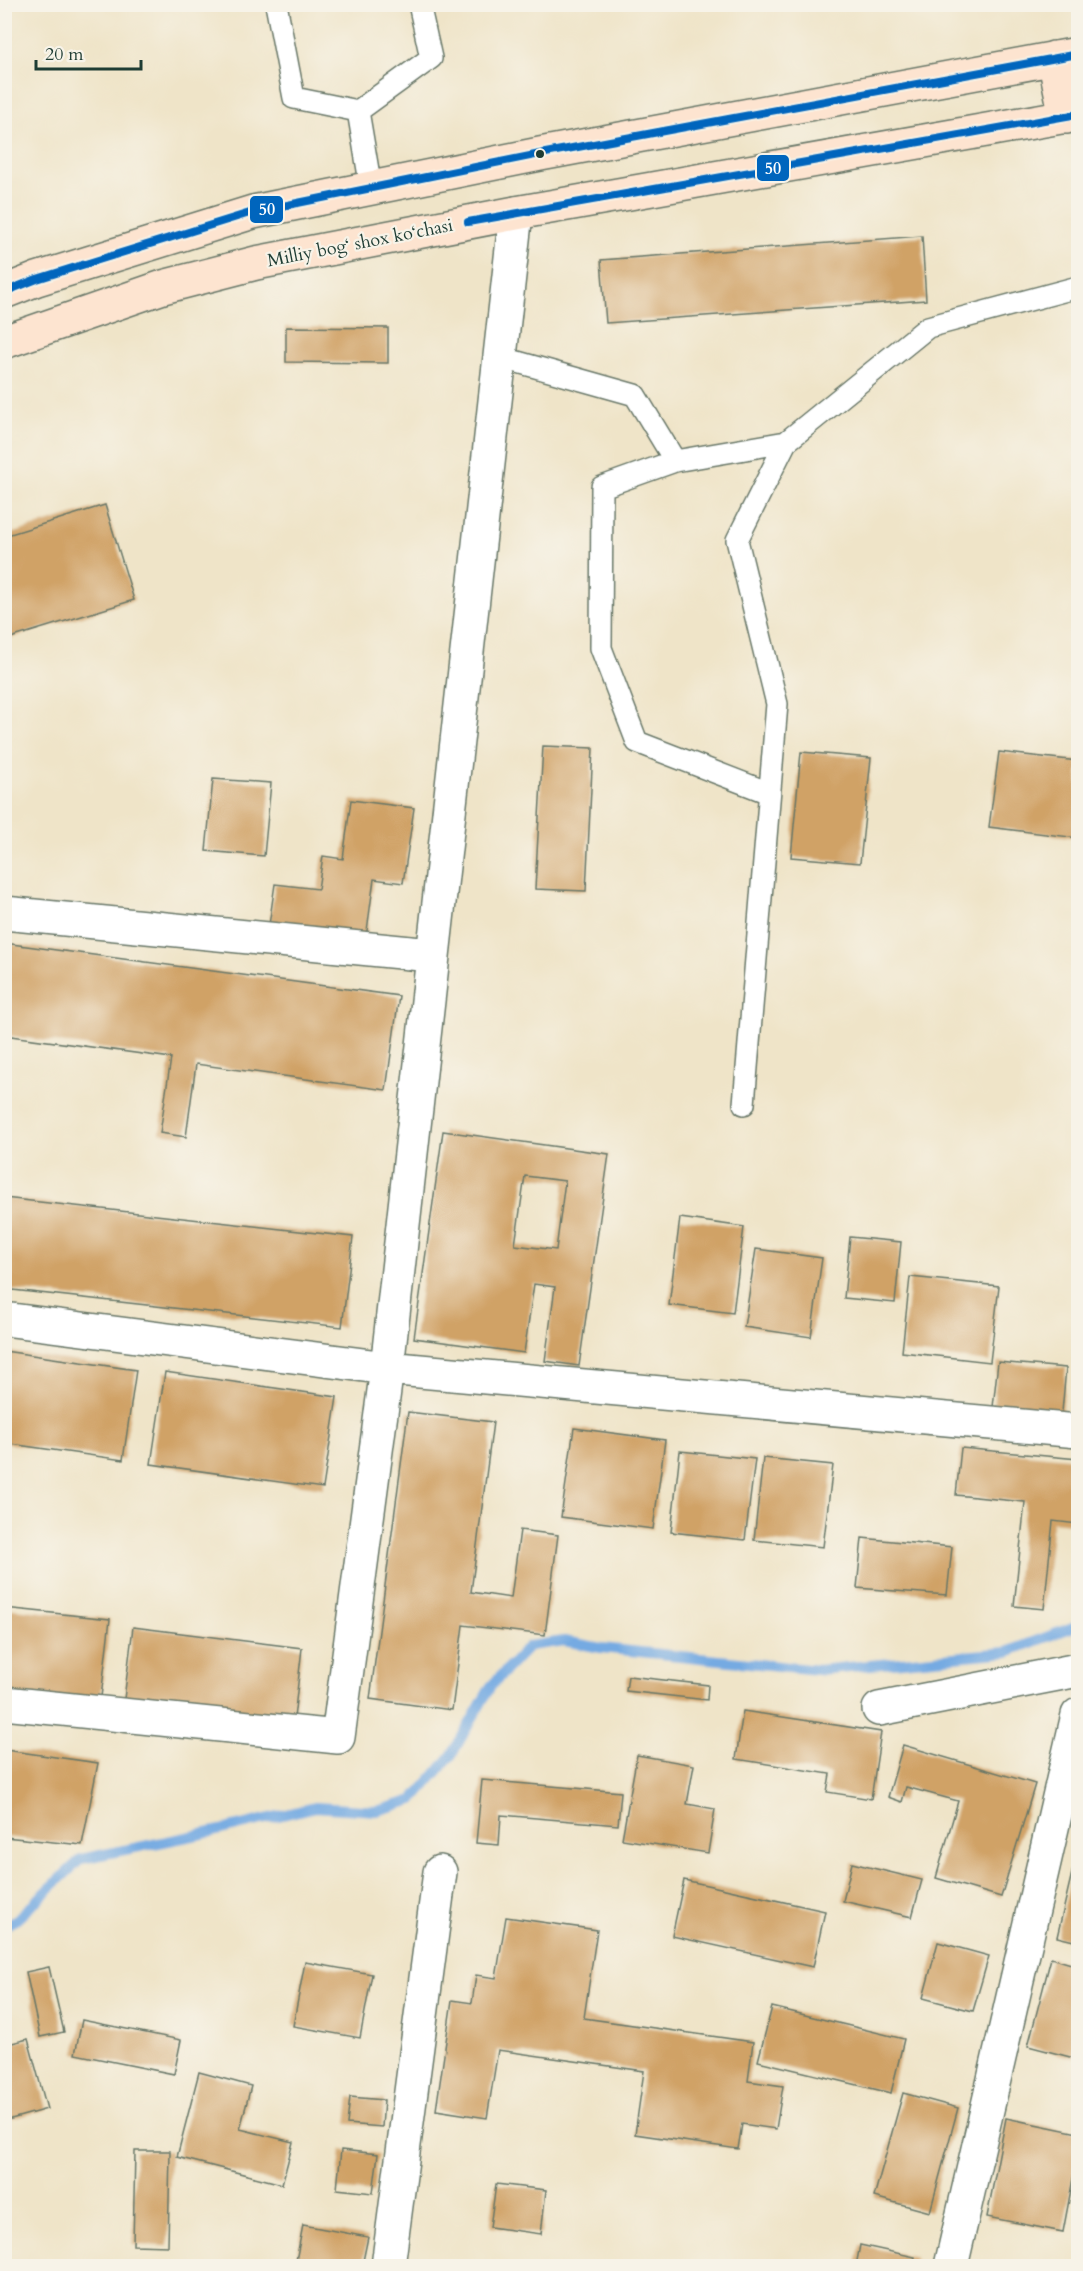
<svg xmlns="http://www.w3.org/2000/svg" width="1083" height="2271" viewBox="0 0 1083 2271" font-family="Cardo,serif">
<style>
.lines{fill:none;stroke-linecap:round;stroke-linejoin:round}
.stream{stroke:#74aae2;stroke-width:10}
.building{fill:#d0a266;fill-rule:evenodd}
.service-casing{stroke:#687768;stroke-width:24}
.minor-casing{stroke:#687768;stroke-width:36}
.secondary-casing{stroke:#687768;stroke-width:36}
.service{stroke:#fff;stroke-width:21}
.minor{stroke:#fff;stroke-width:33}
.secondary{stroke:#fde4d0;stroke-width:33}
.bus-1-casing{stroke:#f7f3e8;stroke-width:12}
.bus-1{stroke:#0065bd;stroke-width:8}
.bus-dot{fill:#1f3d34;stroke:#f7f3e8;stroke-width:2}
.labels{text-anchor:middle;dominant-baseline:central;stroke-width:4.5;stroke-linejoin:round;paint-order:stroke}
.street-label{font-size:18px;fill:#1f3d34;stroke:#f7f3e8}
.line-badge{stroke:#f7f3e8;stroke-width:2}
.badge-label{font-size:16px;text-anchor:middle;font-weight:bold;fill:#fff}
</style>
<rect width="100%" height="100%" fill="#f7f3e8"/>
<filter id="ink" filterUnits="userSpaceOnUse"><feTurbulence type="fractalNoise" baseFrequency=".0167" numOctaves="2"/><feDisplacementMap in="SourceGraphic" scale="12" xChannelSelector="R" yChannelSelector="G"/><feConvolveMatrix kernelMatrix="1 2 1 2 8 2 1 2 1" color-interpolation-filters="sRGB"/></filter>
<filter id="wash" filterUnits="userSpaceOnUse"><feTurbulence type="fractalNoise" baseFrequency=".008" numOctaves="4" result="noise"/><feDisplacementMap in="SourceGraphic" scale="24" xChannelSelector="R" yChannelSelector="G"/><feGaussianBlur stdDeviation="1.35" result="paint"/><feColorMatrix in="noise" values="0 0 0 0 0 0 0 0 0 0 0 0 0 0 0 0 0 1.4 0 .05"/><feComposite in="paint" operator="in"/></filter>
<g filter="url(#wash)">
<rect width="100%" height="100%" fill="#efe4c8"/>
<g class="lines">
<path class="stream" d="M4,1926L17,1919L81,1859L221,1830L315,1807L377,1811L413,1800L451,1756L491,1686L529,1646L564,1641L601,1648L818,1670L1007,1652L1078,1625"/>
</g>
<g id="blocks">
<path class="building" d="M922,236L926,300L606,323L601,260Z
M286,327L388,328V363L286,362Z
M105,505L134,600L4,640V536Z
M543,746L593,748L586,891L535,889Z
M801,752L871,758L860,863L791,857Z
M999,752L1078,761V838L989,827Z
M213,779L271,783L264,856L206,851Z
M351,800L414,808L403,883L374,879L366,938L269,925L275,884L318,889L323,856L343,859Z
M4,943L399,996L386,1090L196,1064L186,1137L160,1133L171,1058L4,1035Z
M443,1131L609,1154L579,1366L545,1361L555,1287L534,1284L524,1353L414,1338ZM525,1176L565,1181L556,1250L515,1245Z
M4,1198L353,1237L342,1327L4,1289Z
M680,1218L744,1227L733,1313L669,1305Z
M850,1237L901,1242L895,1303L844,1298Z
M756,1249L822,1258L811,1337L744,1327Z
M910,1277L999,1286L990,1362L902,1352Z
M4,1351L136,1370L123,1460L4,1443Z
M998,1362L1066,1368L1061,1423L992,1416Z
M165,1372L337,1397L323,1488L151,1464Z
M408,1412L493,1422L471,1592L511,1598L520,1530L558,1535L545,1635L463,1625L452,1710L370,1699Z
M574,1428L665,1440L653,1529L561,1517Z
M961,1448L1078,1459V1524L1053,1521L1044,1609L1014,1606L1025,1502L956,1495Z
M680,1451L755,1459L745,1540L671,1532Z
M763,1458L833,1465L823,1547L754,1540Z
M862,1538L952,1547L947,1595L857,1588Z
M4,1608L110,1619L100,1706L4,1695Z
M133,1627L302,1648L293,1727L123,1707Z
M628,1676L708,1685L707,1700L626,1691Z
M743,1711L881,1732L871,1799L827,1792L830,1774L736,1759Z
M903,1745L1035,1784L1001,1897L936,1878L958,1801L906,1787L902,1802L888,1797Z
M5,1750L98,1763L82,1845L5,1837Z
M637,1755L694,1765L687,1804L715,1809L708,1853L622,1839Z
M482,1780L621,1792L618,1825L501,1815L499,1845L476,1843Z
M1075,1860L1078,1861V1942L1057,1937Z
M852,1863L922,1880L912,1917L843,1901Z
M684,1880L825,1911L813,1967L672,1936Z
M506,1917L597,1930L584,2018L753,2042L748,2081L783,2086L776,2129L742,2124L738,2149L635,2134L644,2071L498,2050L487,2118L436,2110L452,2000L472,2003L476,1975L496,1978Z
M938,1942L989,1956L973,2011L923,1998Z
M1051,1958L1078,1966V2041L1074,2058L1028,2046Z
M305,1962L372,1974L360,2038L293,2026Z
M49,1967L64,2032L40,2037L26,1972Z
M772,2007L904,2039L891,2093L758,2061Z
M82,2020L181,2040L174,2074L75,2054Z
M28,2039L47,2109L4,2121V2045Z
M199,2072L251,2086L240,2129L293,2142L282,2184L177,2157Z
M903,2093L958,2108L930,2212L874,2197Z
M350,2097L384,2100L382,2127L347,2124Z
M1006,2118L1078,2133V2152L1063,2232L987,2217Z
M341,2150L378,2154L373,2193L337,2189Z
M135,2151H170L168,2246L133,2245Z
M496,2184L546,2190L541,2234L490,2227Z
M303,2225L368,2237L362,2266H295Z
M860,2245L915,2257L913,2266H856Z
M755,2261L776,2266H753Z"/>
</g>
</g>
<g filter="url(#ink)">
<use href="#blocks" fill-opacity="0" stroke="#687768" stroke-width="1.5"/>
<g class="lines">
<defs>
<path id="service" d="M276,4L294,98L358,111L431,58L419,4
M358,111L371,188
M500,357L635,395L675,461
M769,793L637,742L601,648L602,487L675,461L786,442
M744,1104L777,704L737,540L786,442L928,327L1078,287"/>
<path id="minor" d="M4,913L431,955
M4,1319L387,1368L1078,1431
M4,1703L338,1737L387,1368L516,213
M879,1709L1078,1670
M388,2266L440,1872
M951,2266L1078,1715"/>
<path id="secondary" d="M1054,58L1066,117
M4,292L37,279L253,212L540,154L1078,54
M4,342L163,287L256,263L516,213L1078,114"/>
</defs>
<use href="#service" class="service-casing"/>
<use href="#minor" class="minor-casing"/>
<use href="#secondary" class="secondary-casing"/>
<use href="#service" class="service"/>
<use href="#minor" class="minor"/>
<use href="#secondary" class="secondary"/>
<defs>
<path id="bus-1" d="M468,222L1078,114
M4,292L37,279L253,212L540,154L1078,54"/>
</defs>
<use href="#bus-1" class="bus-1-casing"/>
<use href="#bus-1" class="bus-1"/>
</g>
</g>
<circle class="bus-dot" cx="540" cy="154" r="5"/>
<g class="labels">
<g class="street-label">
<text transform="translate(360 243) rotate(-11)">Milliy bog‘ shox ko‘chasi</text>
</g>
</g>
<g class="line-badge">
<rect x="756" y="154" width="34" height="28" rx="6" fill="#0065bd"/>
<rect x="249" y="195" width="35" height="29" rx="6" fill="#0065bd"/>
</g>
<g class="badge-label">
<text x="773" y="174">50</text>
<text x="267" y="215">50</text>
</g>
<rect width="1083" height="2271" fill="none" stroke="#f7f3e8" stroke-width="24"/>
<path d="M36 60v9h105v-9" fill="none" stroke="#1f3d34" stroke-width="3"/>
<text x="45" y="60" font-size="18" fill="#1f3d34" stroke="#f7f3e8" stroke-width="4.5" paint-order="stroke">20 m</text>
</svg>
